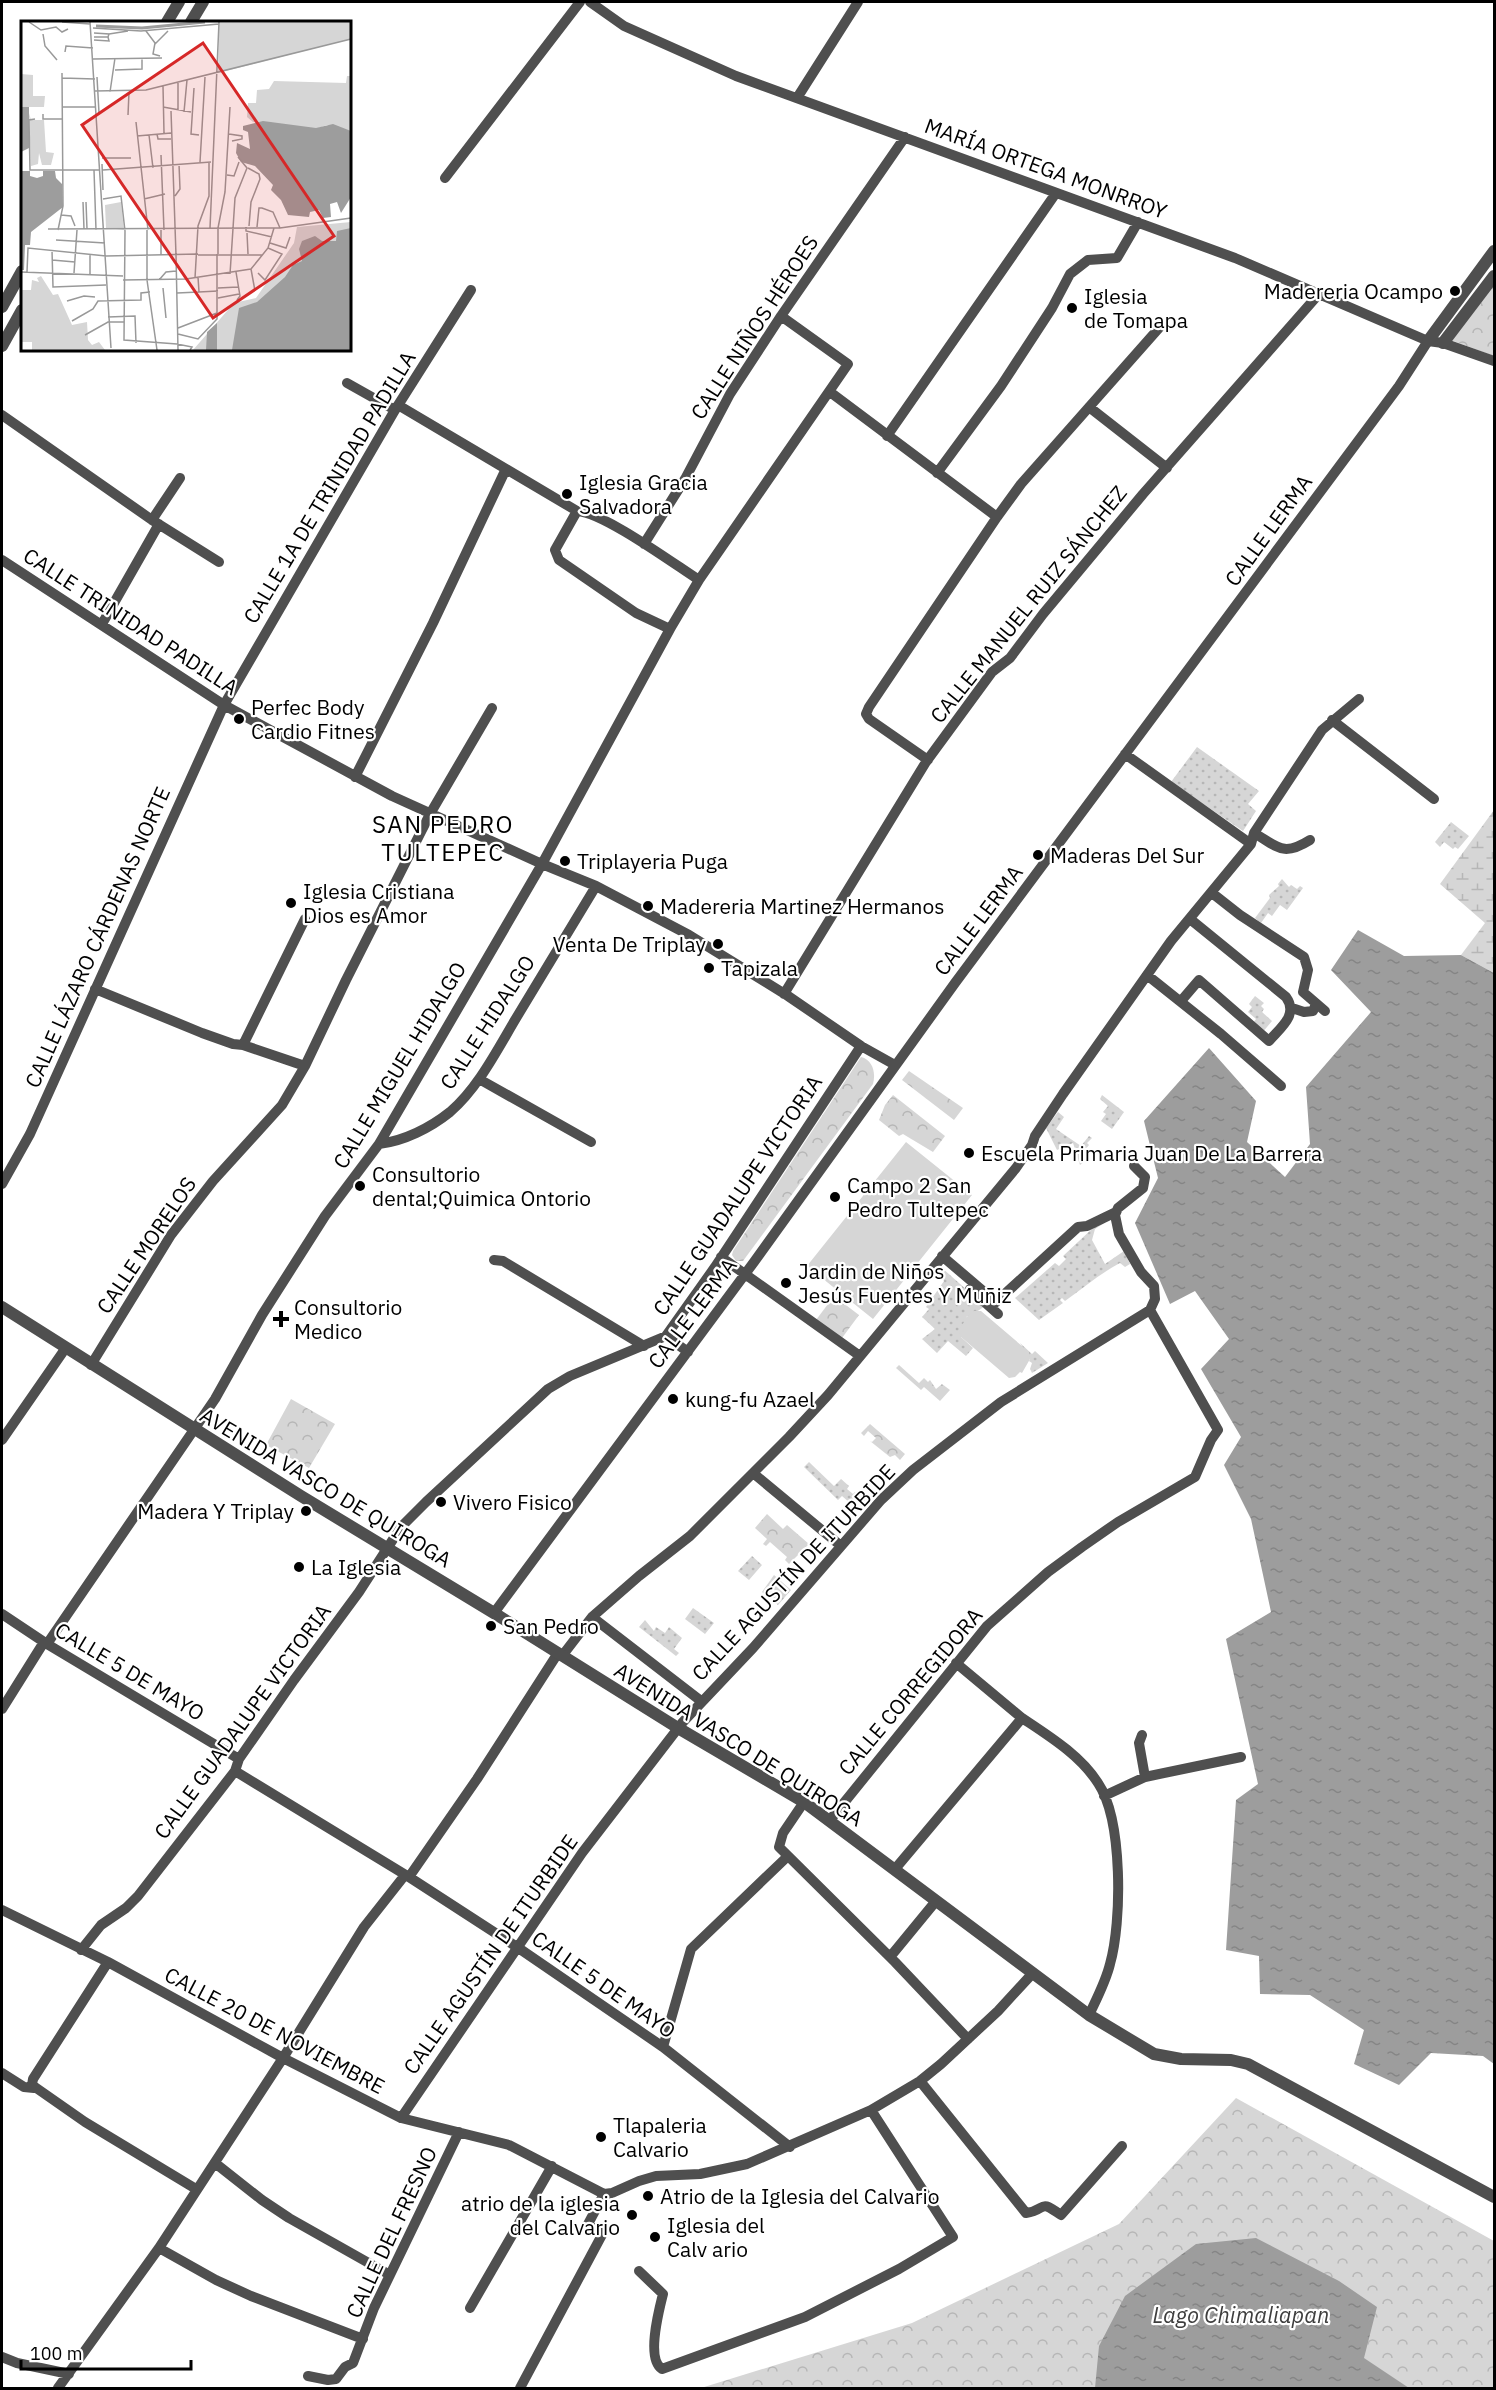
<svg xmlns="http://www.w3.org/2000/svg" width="1496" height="2390" viewBox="0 0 1496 2390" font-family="'IBM Plex Sans',sans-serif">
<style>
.grass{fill:url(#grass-dots)}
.forest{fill:url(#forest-crowns)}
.wetland{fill:url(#wetland-marsh)}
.garden{fill:#d6d6d6}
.water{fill:url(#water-ripples)}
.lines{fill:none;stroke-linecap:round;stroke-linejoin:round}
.minor{stroke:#4f4f4f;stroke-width:10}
.tertiary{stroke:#4f4f4f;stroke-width:12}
.poi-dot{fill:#000;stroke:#fff;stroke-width:2}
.labels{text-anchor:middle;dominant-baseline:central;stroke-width:4.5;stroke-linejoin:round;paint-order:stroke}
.street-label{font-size:21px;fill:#000;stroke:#fff}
.poi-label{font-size:21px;fill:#000;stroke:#fff;text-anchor:start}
.water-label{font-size:22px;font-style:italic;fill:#3e3e3e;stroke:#fff}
.quarter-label{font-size:24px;letter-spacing:1.5px;fill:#000;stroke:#fff}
.inset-river{fill:none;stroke:#9d9d9d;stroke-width:3}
.inset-road{fill:none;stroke:#999;stroke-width:1.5}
.view{fill:#d62828;fill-opacity:0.15;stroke:#d62828;stroke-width:3}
.inset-edge{fill:none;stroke:#000;stroke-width:3}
</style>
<defs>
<pattern id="grass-dots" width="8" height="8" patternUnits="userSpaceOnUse" patternTransform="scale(1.5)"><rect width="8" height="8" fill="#d6d6d6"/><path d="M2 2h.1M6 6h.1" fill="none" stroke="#b6b6b6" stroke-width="1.8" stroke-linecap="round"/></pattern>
<pattern id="forest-crowns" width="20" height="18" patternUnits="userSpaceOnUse" patternTransform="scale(1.5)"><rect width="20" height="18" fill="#d6d6d6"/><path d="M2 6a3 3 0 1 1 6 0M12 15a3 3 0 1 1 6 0" fill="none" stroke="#b6b6b6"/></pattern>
<pattern id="wetland-marsh" width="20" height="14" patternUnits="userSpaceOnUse" patternTransform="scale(1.5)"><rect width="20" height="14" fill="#d6d6d6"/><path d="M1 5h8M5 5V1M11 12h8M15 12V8" fill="none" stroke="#b6b6b6"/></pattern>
<pattern id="water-ripples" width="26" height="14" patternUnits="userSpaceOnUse" patternTransform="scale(1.5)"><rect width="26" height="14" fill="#9d9d9d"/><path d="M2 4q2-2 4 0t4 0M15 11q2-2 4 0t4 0" fill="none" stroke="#858585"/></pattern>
</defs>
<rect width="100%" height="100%" fill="#fff"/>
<path class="grass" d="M1197,747L1259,791L1248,804L1256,811L1243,831L1171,782Z
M1451,822L1469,836L1458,849L1455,847L1453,849L1444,842L1440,847L1435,842Z
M1282,879L1289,887L1291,885L1297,889L1300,886L1303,888L1287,910L1280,905L1272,916L1268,913L1261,923L1255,918L1270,898L1269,895L1279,886L1278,884Z
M1255,996L1264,1003L1261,1006L1264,1009L1262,1012L1272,1021L1262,1033L1252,1024L1256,1019L1248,1012L1252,1007L1249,1004Z
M1102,1095L1124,1112L1112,1129L1101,1121L1106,1114L1103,1112L1108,1106L1100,1099Z
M1058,1112L1064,1117L1056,1129L1081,1146L1089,1136L1092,1138L1087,1143L1089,1145L1085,1150L1090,1157L1080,1165L1073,1143L1057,1150L1046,1128Z
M1106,1222L1095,1229L1092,1240L1105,1264L1124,1251L1130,1264L1125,1267L1120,1263C1101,1273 1083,1288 1065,1301L1062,1298L1060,1300L1063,1303L1039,1320L1015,1298L1055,1263L1059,1266L1066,1259L1063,1256L1094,1227Z
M942,1268L985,1306L969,1317L967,1316L961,1337L973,1348L966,1356L948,1341L937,1353L922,1339L935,1329L922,1317L929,1309L926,1307L944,1281L938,1273Z
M1020,1343L1032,1354L1035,1351L1048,1363L1032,1373L1030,1369L1032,1363L1029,1361L1030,1359Z
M809,1462L834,1486L841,1479L849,1486L847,1489L853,1494L855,1492L868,1503L864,1507L854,1499L850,1503L842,1496L838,1500L804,1467Z
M752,1556L762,1565L749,1580L738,1571Z
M774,1575L791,1590L778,1605L762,1592Z
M693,1608L714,1623L705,1634L685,1619Z
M645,1620L654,1631L656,1627L665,1633L669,1627L682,1638L674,1649L679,1653L676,1656L639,1627Z"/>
<path class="forest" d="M1494,278V356L1445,338Z
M861,1057C873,1060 876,1073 873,1084L743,1261H736L732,1255L733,1251Z
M909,1071L963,1108L954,1120L902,1080Z
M893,1095L945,1136L933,1152L903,1134L899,1136L879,1120L885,1105Z
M834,1296L859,1315L842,1338L816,1320Z
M899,1365L919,1383L924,1378L928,1382L930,1380L936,1389L942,1384L950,1390L940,1401L924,1387L921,1390L896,1368Z
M291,1399L335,1424L309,1468L266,1445Z
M870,1424L905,1454L900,1460L895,1455L890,1457L870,1441L872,1442L876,1438L868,1431L864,1436L861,1433Z
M767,1514L783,1529L787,1525L809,1544L789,1564L785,1560L787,1557L770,1542L766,1546L763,1544L767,1539L755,1528Z
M1236,2098L1494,2241V2388H701L912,2323L1119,2224Z"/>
<path class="wetland" d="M1494,810V973L1461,955L1485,923L1440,884Z"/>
<path class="garden" d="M906,1142L972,1195L873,1319L807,1266Z
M974,1311H981L1029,1352L1030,1359L1022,1373L1020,1372L1015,1377L1009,1378L961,1337C958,1330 960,1327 965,1321L963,1320Z"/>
<path class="water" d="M1358,930L1404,956L1461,955L1494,973V2064L1483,2056L1431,2053L1399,2085L1354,2064L1364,2030L1310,1995L1260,1994L1259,1956L1226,1950L1236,1800L1258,1784L1226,1639L1271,1612L1251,1519L1224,1465L1241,1437L1201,1369L1229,1339L1195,1291L1170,1304L1135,1223L1158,1178L1144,1121L1209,1048L1256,1101L1247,1142L1285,1177L1310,1144L1306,1087L1371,1012L1331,970Z
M1256,2238L1339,2281L1377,2307L1364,2358L1409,2388H1095L1099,2346L1125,2296L1196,2244Z"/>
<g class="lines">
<path class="minor" d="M590,2L624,26L736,76L1235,258L1428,341L1443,343L1494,361
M797,98L858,2
M445,178L580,2
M347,383L395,410
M830,392L997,517
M398,405L577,511C603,512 674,564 699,580
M1089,407L1167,468
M2,415L152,520L219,562
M887,436L1056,193
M937,473L1001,386L1052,308L1070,274L1088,260L1117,258L1138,222
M577,511L555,550L559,560L636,613L670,629
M152,520L180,478
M644,544L685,479L730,394L781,316L905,137
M2,560L224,705L392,796L542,864L596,886L689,935L788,996L861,1046L895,1065
M102,624L159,524
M1332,720L1434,799
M1125,754L1251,844
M928,760L869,719L866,714L869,707L997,517L1021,484L1159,328
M355,777L433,623L505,471
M1254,833C1278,847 1283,857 1310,840
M1212,893L1240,915L1304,957L1308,970L1303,992L1325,1011
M1147,975L1221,1034L1281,1086
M95,989L202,1033L233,1044L243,1045L305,1066
M784,994L926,762L992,672L1010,658L1043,614L1143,494L1318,295
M1181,1001L1199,980L1269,1041C1280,1028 1299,1015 1286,997L1190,919
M1292,1008L1304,1012L1313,1011L1316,1004
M243,1045L305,919
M479,1079L591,1142
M379,1144C404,1141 430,1128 450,1112C479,1087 498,1048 518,1015C544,972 570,929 596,886
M2,1184L30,1134L224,705L395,410L471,290
M942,1256L996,1302L1078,1227L1087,1226L1116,1212
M721,1257L860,1356
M494,1260L503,1261L644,1346
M970,1289L998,1314
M666,1336L688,1352
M91,1365L171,1235L213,1181L282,1105L305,1066L346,980L430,814L492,708
M2,1440L65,1349
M753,1473L841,1546
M494,1613L754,1262L955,983L1399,386L1428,341
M2,1614L47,1644L239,1759
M592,1617L701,1701
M47,1644L215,1399L262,1315L325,1216L379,1144L542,864L670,629L699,580L848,364L781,316
M562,1656L592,1617L639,1576L690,1536L789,1437L828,1395L1016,1168L1032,1145L1035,1136L1063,1094L1171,941L1251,844L1254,833L1322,730L1359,699
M956,1663L1022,1718
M2,1709L44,1642
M1142,1735L1139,1743L1145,1777
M235,1771L409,1877L517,1947L663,2047L790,2147
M1104,1796L1145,1777L1241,1757
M804,1802L783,1833L779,1847L895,1962L968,2039
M830,1820L987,1626L1048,1572L1082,1547L1118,1522L1195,1477L1211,1440L1218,1430L1150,1310
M895,1869L1022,1718C1049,1736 1080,1755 1098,1783C1123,1820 1122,1922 1110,1964C1106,1981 1097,1998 1089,2015
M409,1877L477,1779L558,1653
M2,1910L108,1962L283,2058L401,2118L509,2145L604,2194
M81,1950L101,1925L126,1908L138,1896L235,1771L239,1759L294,1680L359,1592L401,1527L426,1502L548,1389L570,1376L666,1336L715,1267L861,1046
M890,1957L936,1901
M108,1962L33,2079L32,2085L85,2122L196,2189
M663,2047L691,1949L788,1856
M2,2073L24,2087L34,2088
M920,2081L1026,2213C1048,2210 1037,2198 1061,2215L1122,2146
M401,2118L582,1853L682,1723L753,1648L881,1500L913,1470L1001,1402L1150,1310L1155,1299L1154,1286L1141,1272L1119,1234L1115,1215L1118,1208L1143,1188L1145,1177L1134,1166
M215,2163L262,2200L289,2218L390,2275
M604,2194L612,2193L639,2181L656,2176L700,2174L747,2164L871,2110L920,2081L941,2064L998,2011L1032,1974
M159,2248L216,2280L251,2296L363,2339
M639,2271L663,2294C659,2310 646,2359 662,2369L805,2317L899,2269L953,2237L871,2110
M470,2308L552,2166
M2,2357L17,2363L69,2374
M308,2376L328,2380L336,2379L345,2367L353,2363L374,2308L459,2132
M58,2388L159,2248L283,2058L364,1927L405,1875
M520,2388L603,2233L588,2224L604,2194"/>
<path class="tertiary" d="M167,22L179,2
M191,22L203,2
M2,307L22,271
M1428,341L1494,251
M1443,343L1494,276
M2,346L22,310
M2,1307L301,1496L494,1613L678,1728L804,1802L1089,2015L1154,2054L1181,2059L1231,2060L1248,2064L1494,2197"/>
</g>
<g class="poi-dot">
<circle cx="1455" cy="291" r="6"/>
<circle cx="1072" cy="308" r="6"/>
<circle cx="567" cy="494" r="6"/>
<circle cx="239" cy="719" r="6"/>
<circle cx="1038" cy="855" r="6"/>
<circle cx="565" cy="861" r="6"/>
<circle cx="291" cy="903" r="6"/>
<circle cx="648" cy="906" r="6"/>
<circle cx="718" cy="944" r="6"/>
<circle cx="709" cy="968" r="6"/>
<circle cx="969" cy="1153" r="6"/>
<circle cx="360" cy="1186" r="6"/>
<circle cx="835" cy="1197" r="6"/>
<circle cx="786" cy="1283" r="6"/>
<path d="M278 1310h6v6h6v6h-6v6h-6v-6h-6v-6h6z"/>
<circle cx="673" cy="1399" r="6"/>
<circle cx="441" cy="1502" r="6"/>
<circle cx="306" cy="1511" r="6"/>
<circle cx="299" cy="1567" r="6"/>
<circle cx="491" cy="1626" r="6"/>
<circle cx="601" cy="2137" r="6"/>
<circle cx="648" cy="2196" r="6"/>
<circle cx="632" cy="2215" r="6"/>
<circle cx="655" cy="2237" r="6"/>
</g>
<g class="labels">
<g class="street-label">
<text transform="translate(1046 168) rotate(20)">MARÍA ORTEGA MONRROY</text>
<text transform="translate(754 327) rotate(-57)">CALLE NIÑOS HÉROES</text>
<text transform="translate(329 487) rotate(-59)">CALLE 1A DE TRINIDAD PADILLA</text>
<text transform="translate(1268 530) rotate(-54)">CALLE LERMA</text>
<text transform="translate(1028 604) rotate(-51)">CALLE MANUEL RUIZ SÁNCHEZ</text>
<text transform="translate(131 621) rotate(33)">CALLE TRINIDAD PADILLA</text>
<text transform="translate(978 920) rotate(-53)">CALLE LERMA</text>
<text transform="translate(97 937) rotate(-66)">CALLE LÁZARO CÁRDENAS NORTE</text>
<text transform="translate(487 1022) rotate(-57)">CALLE HIDALGO</text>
<text transform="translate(399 1065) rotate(-59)">CALLE MIGUEL HIDALGO</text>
<text transform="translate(737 1195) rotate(-56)">CALLE GUADALUPE VICTORIA</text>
<text transform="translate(146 1245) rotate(-56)">CALLE MORELOS</text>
<text transform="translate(692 1313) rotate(-53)">CALLE LERMA</text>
<text transform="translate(326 1487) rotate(31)">AVENIDA VASCO DE QUIROGA</text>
<text transform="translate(793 1572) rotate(-47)">CALLE AGUSTÍN DE ITURBIDE</text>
<text transform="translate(130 1671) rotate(31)">CALLE 5 DE MAYO</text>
<text transform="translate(910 1691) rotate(-50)">CALLE CORREGIDORA</text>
<text transform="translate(242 1721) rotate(-54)">CALLE GUADALUPE VICTORIA</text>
<text transform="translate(739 1744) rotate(32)">AVENIDA VASCO DE QUIROGA</text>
<text transform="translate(490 1954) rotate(-55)">CALLE AGUSTÍN DE ITURBIDE</text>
<text transform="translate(604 1984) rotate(35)">CALLE 5 DE MAYO</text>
<text transform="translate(275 2030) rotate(28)">CALLE 20 DE NOVIEMBRE</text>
<text transform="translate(391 2232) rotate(-65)">CALLE DEL FRESNO</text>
</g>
<g class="poi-label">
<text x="1443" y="291" text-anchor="end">Madereria Ocampo</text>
<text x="1084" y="296">Iglesia<tspan x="1084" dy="24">de Tomapa</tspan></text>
<text x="579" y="482">Iglesia Gracia<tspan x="579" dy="24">Salvadora</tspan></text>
<text x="251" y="707">Perfec Body<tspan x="251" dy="24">Cardio Fitnes</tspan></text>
<text x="1050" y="855">Maderas Del Sur</text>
<text x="577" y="861">Triplayeria Puga</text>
<text x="303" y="891">Iglesia Cristiana<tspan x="303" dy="24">Dios es Amor</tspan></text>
<text x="660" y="906">Madereria Martinez Hermanos</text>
<text x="706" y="944" text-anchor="end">Venta De Triplay</text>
<text x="721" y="968">Tapizala</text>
<text x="981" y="1153">Escuela Primaria Juan De La Barrera</text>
<text x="372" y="1174">Consultorio<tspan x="372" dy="24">dental;Quimica Ontorio</tspan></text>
<text x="847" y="1185">Campo 2 San<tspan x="847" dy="24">Pedro Tultepec</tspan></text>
<text x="798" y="1271">Jardin de Niños<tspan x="798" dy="24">Jesús Fuentes Y Muñiz</tspan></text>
<text x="294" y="1307">Consultorio<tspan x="294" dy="24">Medico</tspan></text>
<text x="685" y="1399">kung-fu Azael</text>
<text x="453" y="1502">Vivero Fisico</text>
<text x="294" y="1511" text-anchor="end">Madera Y Triplay</text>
<text x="311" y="1567">La Iglesia</text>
<text x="503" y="1626">San Pedro</text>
<text x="613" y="2125">Tlapaleria<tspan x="613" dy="24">Calvario</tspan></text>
<text x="660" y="2196">Atrio de la Iglesia del Calvario</text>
<text x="620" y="2203" text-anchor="end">atrio de la iglesia<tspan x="620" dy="24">del Calvario</tspan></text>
<text x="667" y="2225">Iglesia del<tspan x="667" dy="24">Calv ario</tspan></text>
</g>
<g class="water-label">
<text x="1241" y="2314">Lago Chimaliapan</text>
</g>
<g class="quarter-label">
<text x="443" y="824">SAN PEDRO<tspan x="443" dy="28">TULTEPEC</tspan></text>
</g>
</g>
<g transform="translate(21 21)">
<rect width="330" height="330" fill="#fff"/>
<path d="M330,1V18L197,52L198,2ZM330,201V329H172L213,282L235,277L273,222L276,206Z" fill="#d6d6d6"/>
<path d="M0,53L12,54V75H24L23,86H0ZM326,55H330V110L306,104L295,108L232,101L226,96L227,82H235L236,69L248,68L253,60L325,62ZM8,92L10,99H23L25,131L33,132L30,144H21L18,132L17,143L10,145ZM20,255L32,274L37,273L51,304L66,301L67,319L71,324L78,321L84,329H11V321H0V269H10L11,259L18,261L16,257Z" fill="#d6d6d6"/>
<path d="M100,181L103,209L85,207L84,184Z" fill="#d6d6d6"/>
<path d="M0,86H8V127L0,131ZM242,100L295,107L312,103L330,110V176L320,192L316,181L309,183L310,196L302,197L298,189L289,191L288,196L267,194L260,179L250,169L252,164L234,145L220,141L215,132L216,122L229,128L227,111L222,109V105ZM0,150H9V155L16,157L22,155V150H34L35,157L41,163L42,186L10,211L9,224H4L3,249H0ZM330,207V329H211L218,287L236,281L264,256L272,244L281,240L278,228L281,220L294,215L301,220H315L316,210ZM196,302V329H185L186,311Z" fill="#9d9d9d"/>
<path class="inset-river" d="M75,5L121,7L184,1"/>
<path class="inset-road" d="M8,1L20,9L35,6L41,11L47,8M41,1L69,3M69,1L90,327M72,7L120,10L198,3M125,10L134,22L132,33L139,35M73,12L88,13L87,16H73M22,13L24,25L36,39M88,13L107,10M73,19L88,20L87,16M134,23L147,10M44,31L45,25L72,27M72,38L141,37M94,49L121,48V37M76,56L78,92M41,57L74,58M142,65L143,112M173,67L170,113L178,114M74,70L125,69L330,18M89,71L94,37M41,86H75M142,86L170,91M150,90L155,234M157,90V62M163,91L166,59M22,93V98H41M107,94L108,71M14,98L8,99L9,149H79M115,101L127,209M136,113L137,118H150M208,113L221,115V118L211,120M128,114L132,147M116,115L150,112M140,134L143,209M81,137H110M179,141L184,56M81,143L82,169M227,147L238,153L239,158L230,181L228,205M73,149L75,209M82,149L190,141M206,154L213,155L218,141M154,175L159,168L158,143M82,178L100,175L104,210L103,319L156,323L171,326L169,329M123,178L144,173M62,181L63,208M65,181L66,208M40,194L50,195L54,205M225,206V210L251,216M236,206L238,187H241L252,191L259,207M189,207L198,1M197,207L204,171L209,86M197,207V233M27,208L259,207L330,197M37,209L42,185L41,52M126,209V259L136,329M226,212L227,233M35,219L84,222M249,222L265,227L269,216M31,229L32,266L85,264M140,234V209M155,234L157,329M177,234H242M31,239L54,241M230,248L247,227L253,207M230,248L234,270M0,251L102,255M6,251L7,227L85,235L177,233M215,251L219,275L216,279M53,252L56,209M237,252L244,259L261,233L247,227M69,253V233M209,253L214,177L226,147L217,136M177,256L178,271L197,270M174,257L177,205L188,175V141M102,259L165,258L230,248M138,259L145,251L155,250M142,267L145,297M197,267L217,266M156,272L178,271M197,277L218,273M46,280L63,275L74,276M87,296L114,295L115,322M51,300L72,288L77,280L120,279V272L129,271M157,307L196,292M157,313L177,318L196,298V233M64,314L87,301H103"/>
<path class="view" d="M182,22L313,215L192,297L61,104Z"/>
<rect width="330" height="330" class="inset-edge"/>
</g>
<rect width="1496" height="2390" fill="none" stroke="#000000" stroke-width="6"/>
<path d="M21 2360v9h170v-9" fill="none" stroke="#000000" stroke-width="3"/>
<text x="30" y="2360" font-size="18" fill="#000000" stroke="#ffffff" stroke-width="4.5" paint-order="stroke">100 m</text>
</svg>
